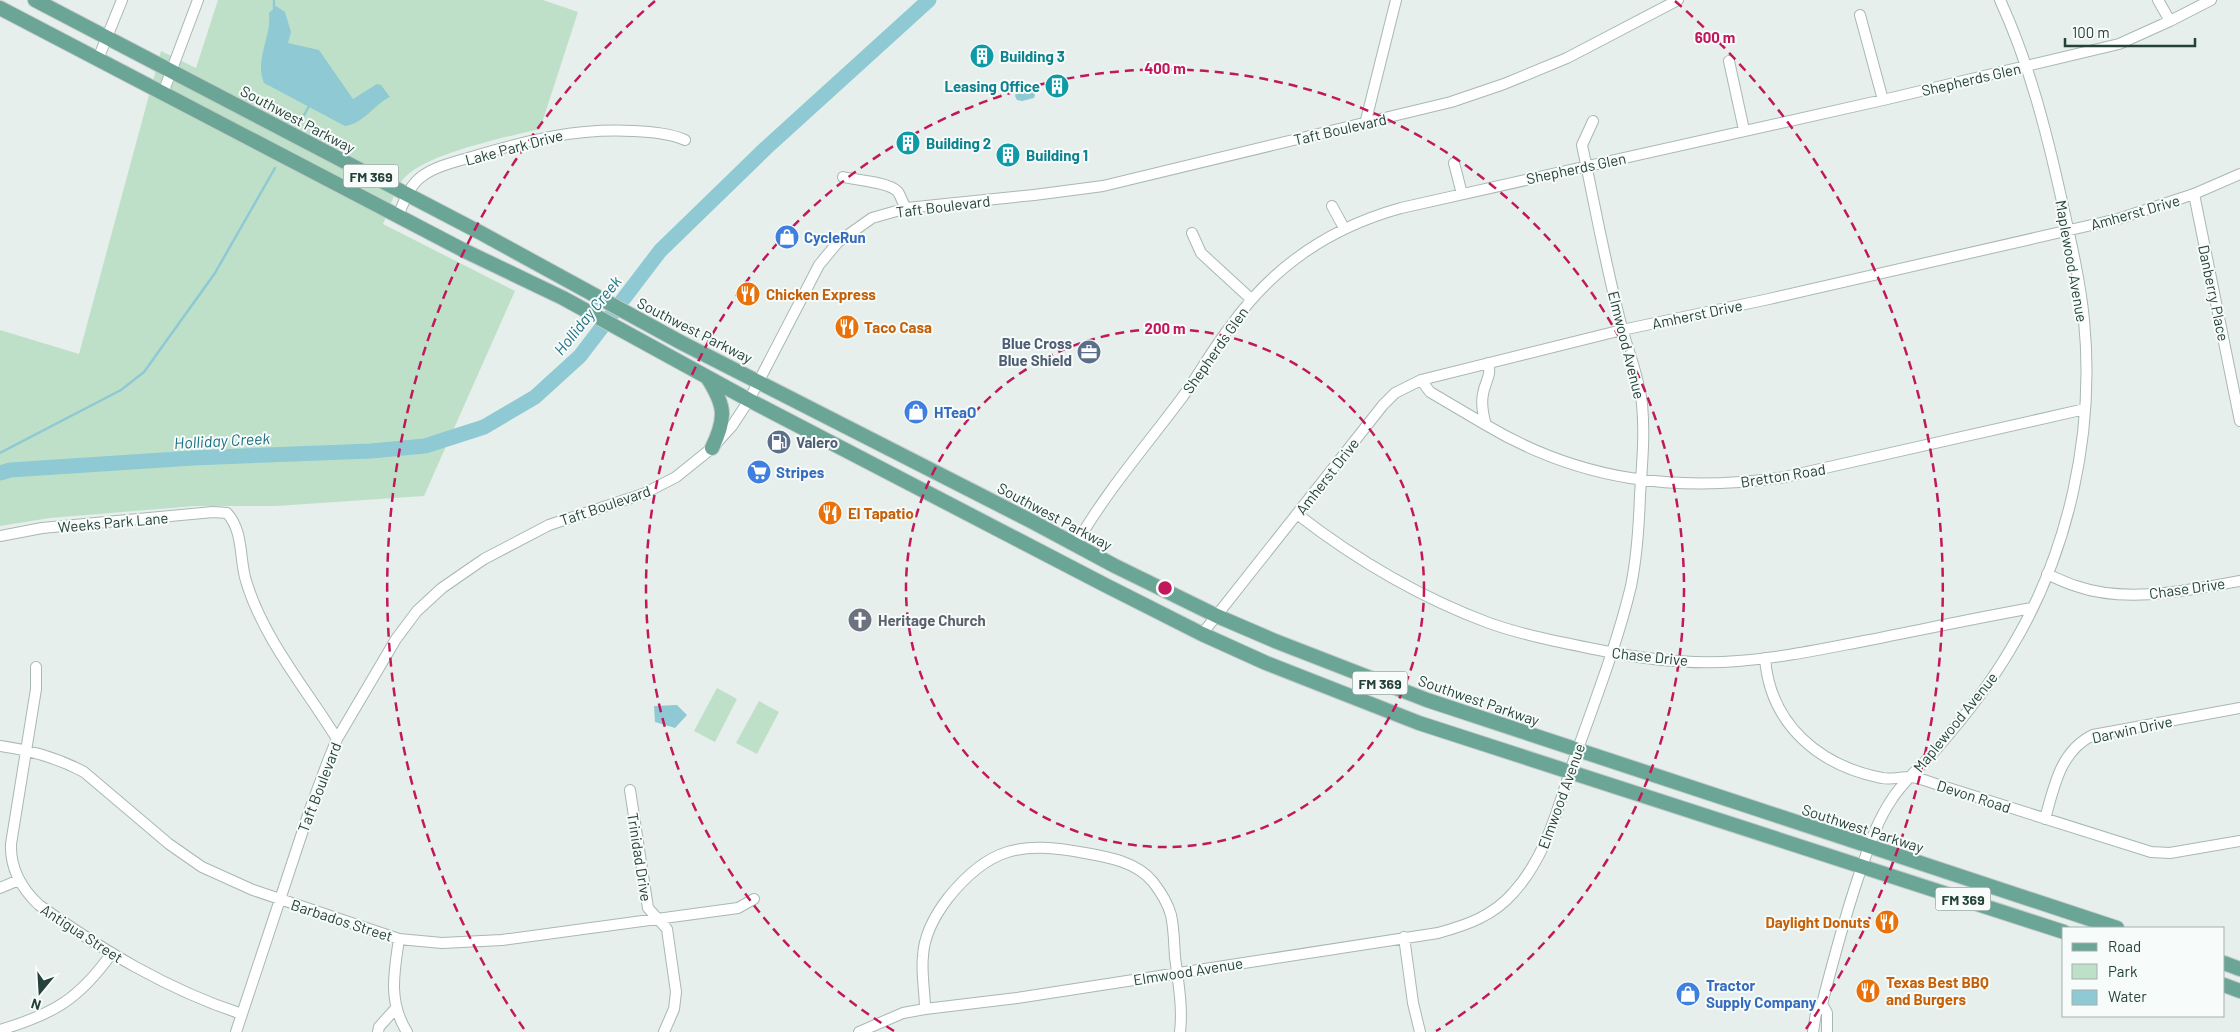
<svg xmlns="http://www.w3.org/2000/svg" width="2240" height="1032" viewBox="0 0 2240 1032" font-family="Barlow,sans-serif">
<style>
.green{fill:#bfe0c8}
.water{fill:#8ec9d4}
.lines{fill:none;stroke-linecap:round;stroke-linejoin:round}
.stream{stroke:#8ec9d4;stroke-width:2.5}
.river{stroke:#8ec9d4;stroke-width:15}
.minor-casing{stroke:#a8b8b2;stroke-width:12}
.major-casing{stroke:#c2cac8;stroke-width:16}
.minor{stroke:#fff;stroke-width:10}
.major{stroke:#6aa596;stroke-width:14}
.ring{fill:none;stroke:#c2185b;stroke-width:2.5;stroke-dasharray:9 6}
.labels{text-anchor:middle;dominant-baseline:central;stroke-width:4;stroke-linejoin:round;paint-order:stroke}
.shield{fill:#f7fbf9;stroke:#637a73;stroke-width:1}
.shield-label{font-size:14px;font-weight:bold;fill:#24423a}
.culture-label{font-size:15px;font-weight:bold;fill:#0d838f;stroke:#f7fbf9;text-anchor:start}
.street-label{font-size:15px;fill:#24423a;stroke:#f7fbf9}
.shop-label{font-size:15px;font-weight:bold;fill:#366cbe;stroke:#f7fbf9;text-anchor:start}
.food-label{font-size:15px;font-weight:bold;fill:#c56008;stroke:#f7fbf9;text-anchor:start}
.service-label{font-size:15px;font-weight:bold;fill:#4e5e75;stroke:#f7fbf9;text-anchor:end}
.worship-label{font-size:15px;font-weight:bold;fill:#5b616d;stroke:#f7fbf9;text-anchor:start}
.water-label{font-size:16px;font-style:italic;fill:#1c6f80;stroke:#f7fbf9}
.centre{fill:#c2185b;stroke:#f7fbf9;stroke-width:2.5}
.ring-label{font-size:15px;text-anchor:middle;font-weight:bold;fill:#c2185b;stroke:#f7fbf9;stroke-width:4;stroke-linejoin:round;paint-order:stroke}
</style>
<rect width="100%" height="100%" fill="#e6efeb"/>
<path class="green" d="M218,0H543L578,12L540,129C508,137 420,154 401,182C393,194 389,211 383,224L515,291L424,496L276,506H195L50,518L0,526V330L79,354L161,51L196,68Z
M717,688L737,699L715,742L694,731Z
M759,701L779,712L757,754L736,743Z"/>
<path class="water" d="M276,6L285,12L291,32L288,43L319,50L353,99L377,84L381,85L390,97C373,105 365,123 345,126L264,83C254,60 272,36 269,13Z
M1031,89L1035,95L1034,98L1022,101L1017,100L1015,96L1017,90Z
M677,705L687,715L675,728L655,722L654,706Z"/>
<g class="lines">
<path class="stream" d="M274,0V8
M300,123L309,106
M0,453L121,390L144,372L215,273L275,168"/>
<path class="river" d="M0,473L10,470L193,458L371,451L425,446L484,427L535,397L580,356L660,251L766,148L929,0"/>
<defs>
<path id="minor" d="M2158,0L2170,21
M1860,15L1883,100
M98,59L122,0
M1729,61L1744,130
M163,93L198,0
M1365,124L1396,0
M1454,163L1462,194
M843,177C856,180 888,182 897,191C902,196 901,203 907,208
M2194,194L2240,421
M1332,206L1344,228
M398,216C404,202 409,186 421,177C435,166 458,161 475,156C529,140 576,128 633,131C650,132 669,133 685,140
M1192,233L1201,253L1251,299
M1488,363C1492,376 1485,381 1483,394C1481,404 1483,415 1486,425C1580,481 1677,493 1785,477L2085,409
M1421,380L1430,392L1486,425
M1297,514C1355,559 1419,597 1489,623C1523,635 1559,642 1594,649C1641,659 1690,665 1738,661C1780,658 1822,649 1864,641C1920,630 1976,618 2032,608
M0,536L42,528L213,512L227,513C244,532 239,558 246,581C264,640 305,687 337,739
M1076,544C1106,492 1145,447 1181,399C1198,376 1212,350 1230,327C1273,266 1329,228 1401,208L1883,100L2119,44L2170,21L2211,0
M2047,574C2056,578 2066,583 2076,586C2127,604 2188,590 2240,581
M1202,634L1383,405L1395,393L1421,380L1622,330L1769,299L2118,219L2194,194L2240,174
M1765,658C1770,725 1820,766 1882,778C1891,780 1900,777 1909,777C1919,777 1929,782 1939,785L2151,852L2170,853L2240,841
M36,667V689L11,844C10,868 21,888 39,905C102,950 168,990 242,1014
M0,746C29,750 58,758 84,772L169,844L202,867L253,890L399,939L442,943L502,940L738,908L754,899
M630,790L648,908L667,929L676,992L674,1009L664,1032
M2045,819C2054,787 2060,751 2093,735L2240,708
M0,888L19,880
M1404,937L1413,1003L1420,1032
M399,939C394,972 388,1002 407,1032
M1822,1004L1827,1013V1032
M925,1009C925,992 921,973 923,956C924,935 935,915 948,898C989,847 1021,841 1085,853C1108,857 1137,862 1153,882C1160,891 1168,904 1171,915C1174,928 1174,943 1175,957C1178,981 1183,1007 1180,1032
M0,1030C54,1014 79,999 112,953
M236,1032L309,812L328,761L337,739L396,639L417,611L442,588L484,559L549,525L643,494L676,477L712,448L732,426L749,400L819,265L838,242L872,218L907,208L1034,195L1103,186L1451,102L1504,84L1567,58L1678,0
M378,1032L379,1027L396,1008
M859,1032L903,1013L925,1009L1017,998L1438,933C1467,925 1493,916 1513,893C1547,856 1558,806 1574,760C1594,703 1617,645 1631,586C1637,556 1639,526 1640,495C1642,465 1645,434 1642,404C1639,377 1629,354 1622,328C1606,268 1595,206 1582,145L1593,121
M1813,1032L1816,1013L1822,1004C1833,961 1844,920 1858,878C1868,850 1875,824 1892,799C1905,779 1924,764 1939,746C1965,716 1990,684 2010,650C2069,553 2095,433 2084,320C2080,279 2070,238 2061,197C2046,130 2029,63 2000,0"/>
<path id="major" d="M35,0L481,233L682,343L1033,522L1115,566L1217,616L1275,641L1427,700L2117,928
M0,8L465,251L563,298L749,400L1105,585L1202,634L1266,663L1419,723L2064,932
M707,377C725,405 727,417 712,448
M2224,963L2240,969
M2224,985L2240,991"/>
</defs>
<use href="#minor" class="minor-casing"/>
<use href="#major" class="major-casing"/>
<use href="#minor" class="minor"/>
<use href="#major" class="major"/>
</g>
<g class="ring">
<circle cx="1165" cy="588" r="259"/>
<path d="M894 1031A519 519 0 1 1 1436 1031"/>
<path d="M524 1029A778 778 0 0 1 655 1M1675 1A778 778 0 0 1 1806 1029"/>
</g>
<defs>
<symbol id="building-disc" viewBox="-11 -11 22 22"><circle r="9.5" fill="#0f9aa8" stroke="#f7fbf9"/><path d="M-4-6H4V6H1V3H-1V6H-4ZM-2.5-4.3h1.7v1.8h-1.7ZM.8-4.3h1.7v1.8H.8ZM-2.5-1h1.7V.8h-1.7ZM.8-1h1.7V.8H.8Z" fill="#fff"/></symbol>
<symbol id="shop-disc" viewBox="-11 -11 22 22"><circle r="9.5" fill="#3f7fe0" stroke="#f7fbf9"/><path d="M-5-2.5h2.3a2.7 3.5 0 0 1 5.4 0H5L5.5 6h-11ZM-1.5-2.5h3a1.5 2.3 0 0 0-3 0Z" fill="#fff"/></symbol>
<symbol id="restaurant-disc" viewBox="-11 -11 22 22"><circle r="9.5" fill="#e8710a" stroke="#f7fbf9"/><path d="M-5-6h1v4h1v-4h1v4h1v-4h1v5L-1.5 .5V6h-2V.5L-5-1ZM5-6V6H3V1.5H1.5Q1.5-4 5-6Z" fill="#fff"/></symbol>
<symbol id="office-disc" viewBox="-11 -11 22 22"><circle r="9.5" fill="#5c6f8a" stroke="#f7fbf9"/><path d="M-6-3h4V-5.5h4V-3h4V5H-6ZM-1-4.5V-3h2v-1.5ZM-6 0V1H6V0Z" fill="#fff"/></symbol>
<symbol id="fuel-disc" viewBox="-11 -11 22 22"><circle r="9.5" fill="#5c6f8a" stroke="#f7fbf9"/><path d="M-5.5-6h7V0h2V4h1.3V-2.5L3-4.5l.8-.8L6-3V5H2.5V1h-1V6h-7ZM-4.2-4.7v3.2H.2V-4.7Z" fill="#fff"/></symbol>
<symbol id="supermarket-disc" viewBox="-11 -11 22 22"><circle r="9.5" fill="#3f7fe0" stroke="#f7fbf9"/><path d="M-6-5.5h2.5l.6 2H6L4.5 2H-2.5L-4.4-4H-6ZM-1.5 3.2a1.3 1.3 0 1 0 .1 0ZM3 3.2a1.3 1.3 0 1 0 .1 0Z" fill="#fff"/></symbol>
<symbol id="church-disc" viewBox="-11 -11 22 22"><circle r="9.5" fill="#6b7280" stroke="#f7fbf9"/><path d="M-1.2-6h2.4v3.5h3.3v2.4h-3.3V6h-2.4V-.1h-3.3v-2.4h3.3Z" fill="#fff"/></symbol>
</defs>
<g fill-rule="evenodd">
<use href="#building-disc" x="968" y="42" width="28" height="28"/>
<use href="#building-disc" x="1043" y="72" width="28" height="28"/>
<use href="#building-disc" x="894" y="129" width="28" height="28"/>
<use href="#building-disc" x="994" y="141" width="28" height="28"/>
<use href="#shop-disc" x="773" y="223" width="28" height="28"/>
<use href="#restaurant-disc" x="734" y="280" width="28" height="28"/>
<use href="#restaurant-disc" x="833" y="313" width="28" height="28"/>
<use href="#office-disc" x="1075" y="338" width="28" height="28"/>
<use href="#shop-disc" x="902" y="398" width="28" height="28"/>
<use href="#fuel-disc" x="765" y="428" width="28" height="28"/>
<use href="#supermarket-disc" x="745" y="458" width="28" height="28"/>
<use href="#restaurant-disc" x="816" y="499" width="28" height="28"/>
<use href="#church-disc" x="846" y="606" width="28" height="28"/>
<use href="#restaurant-disc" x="1873" y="908" width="28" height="28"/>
<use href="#restaurant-disc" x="1854" y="977" width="28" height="28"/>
<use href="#shop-disc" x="1674" y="980" width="28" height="28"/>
</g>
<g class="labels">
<g class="shield">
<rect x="343.5" y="164.5" width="55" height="23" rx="4"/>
<rect x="1352.5" y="671.5" width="55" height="23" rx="4"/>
<rect x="1935.5" y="887.5" width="55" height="23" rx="4"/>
</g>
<g class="shield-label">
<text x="371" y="176">FM 369</text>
<text x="1380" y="683">FM 369</text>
<text x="1963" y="899">FM 369</text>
</g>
<g class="culture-label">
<text x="1000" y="56">Building 3</text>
<text x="1040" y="86" text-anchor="end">Leasing Office</text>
<text x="926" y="143">Building 2</text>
<text x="1026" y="155">Building 1</text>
</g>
<g class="street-label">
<text transform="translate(1971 79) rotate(-13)">Shepherds Glen</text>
<text transform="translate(298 119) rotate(28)">Southwest Parkway</text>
<text transform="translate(1340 129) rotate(-13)">Taft Boulevard</text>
<text transform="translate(514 147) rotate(-15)">Lake Park Drive</text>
<text transform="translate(1576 168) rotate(-12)">Shepherds Glen</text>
<text transform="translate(943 206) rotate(-7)">Taft Boulevard</text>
<text transform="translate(2135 212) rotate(-16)">Amherst Drive</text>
<text transform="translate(2072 261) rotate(80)">Maplewood Avenue</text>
<text transform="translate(2214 293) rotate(78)">Danberry Place</text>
<text transform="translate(1697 314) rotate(-12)">Amherst Drive</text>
<text transform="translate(695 330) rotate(27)">Southwest Parkway</text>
<text transform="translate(1627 345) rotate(76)">Elmwood Avenue</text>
<text transform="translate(1215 350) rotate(-55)">Shepherds Glen</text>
<text transform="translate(1783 475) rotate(-9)">Bretton Road</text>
<text transform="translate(1327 476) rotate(-52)">Amherst Drive</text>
<text transform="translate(605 505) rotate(-19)">Taft Boulevard</text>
<text transform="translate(1055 516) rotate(28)">Southwest Parkway</text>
<text transform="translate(113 522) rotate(-5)">Weeks Park Lane</text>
<text transform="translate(2187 588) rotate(-8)">Chase Drive</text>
<text transform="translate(1650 656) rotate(6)">Chase Drive</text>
<text transform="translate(1479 700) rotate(19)">Southwest Parkway</text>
<text transform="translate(1955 722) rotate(-51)">Maplewood Avenue</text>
<text transform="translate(2132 729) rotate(-12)">Darwin Drive</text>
<text transform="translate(319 787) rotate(-69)">Taft Boulevard</text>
<text transform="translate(1561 796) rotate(-70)">Elmwood Avenue</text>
<text transform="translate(1974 796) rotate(18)">Devon Road</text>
<text transform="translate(1863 828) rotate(18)">Southwest Parkway</text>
<text transform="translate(640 857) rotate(81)">Trinidad Drive</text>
<text transform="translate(342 920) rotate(18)">Barbados Street</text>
<text transform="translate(82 933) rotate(33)">Antigua Street</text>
<text transform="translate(1188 971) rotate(-9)">Elmwood Avenue</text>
</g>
<g class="shop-label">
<text x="804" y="237">CycleRun</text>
<text x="934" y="412">HTeaO</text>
<text x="776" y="472">Stripes</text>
<text x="1706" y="985">Tractor<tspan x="1706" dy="17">Supply Company</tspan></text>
</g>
<g class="food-label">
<text x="766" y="294">Chicken Express</text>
<text x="864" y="327">Taco Casa</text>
<text x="848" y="513">El Tapatio</text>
<text x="1870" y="922" text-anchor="end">Daylight Donuts</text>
<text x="1886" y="982">Texas Best BBQ<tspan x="1886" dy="17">and Burgers</tspan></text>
</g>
<g class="service-label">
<text x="1072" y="343">Blue Cross<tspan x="1072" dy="17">Blue Shield</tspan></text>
<text x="796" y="442" text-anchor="start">Valero</text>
</g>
<g class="worship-label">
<text x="878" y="620">Heritage Church</text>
</g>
<g class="water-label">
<text transform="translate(587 315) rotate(-51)">Holliday Creek</text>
<text transform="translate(222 440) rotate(-3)">Holliday Creek</text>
</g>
</g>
<circle cx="1165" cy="588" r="8" class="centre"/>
<g class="ring-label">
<text x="1715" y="43">600 m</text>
<text x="1165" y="74">400 m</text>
<text x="1165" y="334">200 m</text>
</g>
<rect x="2062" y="927" width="162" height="90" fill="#f7fbf9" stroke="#a3b1ad"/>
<rect x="2072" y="943" width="25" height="8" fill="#6aa596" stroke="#a3b1ad"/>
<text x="2108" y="952" font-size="15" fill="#24423a">Road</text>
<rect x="2072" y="964" width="25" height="15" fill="#bfe0c8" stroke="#a3b1ad"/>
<text x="2108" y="977" font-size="15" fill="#24423a">Park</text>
<rect x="2072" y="990" width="25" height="15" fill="#8ec9d4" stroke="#a3b1ad"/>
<text x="2108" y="1002" font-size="15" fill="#24423a">Water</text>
<g transform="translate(40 992) rotate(198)" stroke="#f7fbf9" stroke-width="4" paint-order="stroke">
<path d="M0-4L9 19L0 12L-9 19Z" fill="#24423a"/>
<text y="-8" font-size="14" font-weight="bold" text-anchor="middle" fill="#24423a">N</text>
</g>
<path d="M2065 38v8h130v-8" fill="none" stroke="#24423a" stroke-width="2.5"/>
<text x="2072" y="38" font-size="15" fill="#24423a" stroke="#f7fbf9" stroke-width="4" paint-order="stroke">100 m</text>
</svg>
